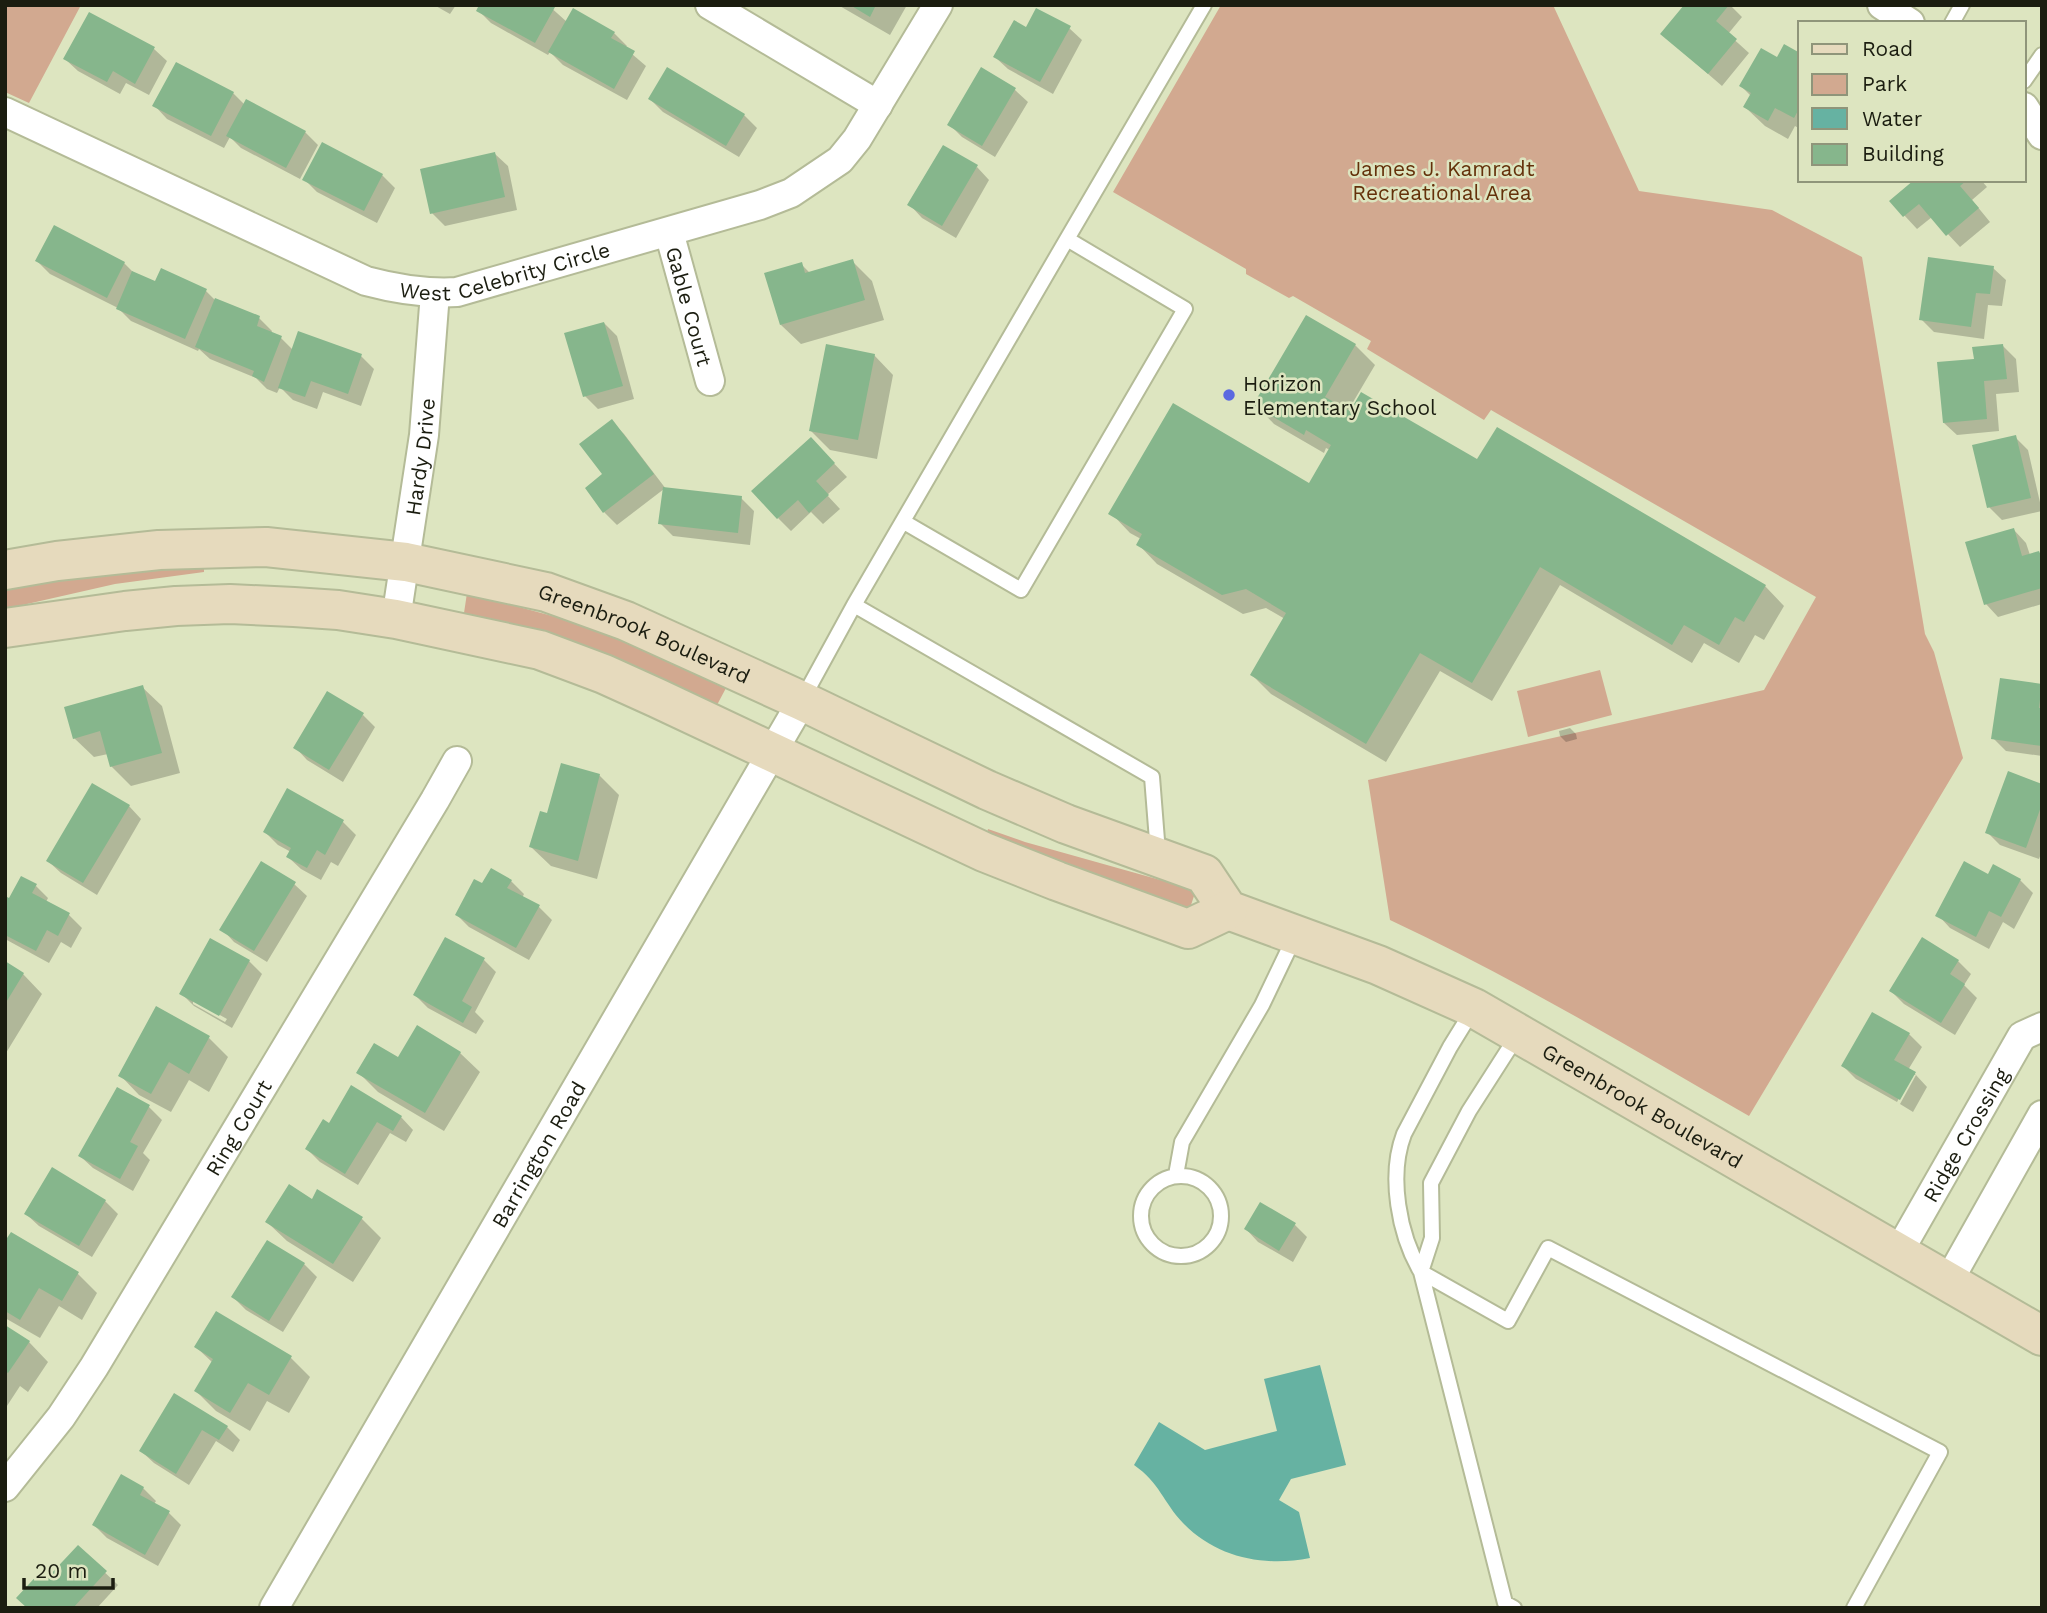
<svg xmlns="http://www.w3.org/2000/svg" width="2047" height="1613" viewBox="0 0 2047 1613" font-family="'Work Sans',sans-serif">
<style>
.green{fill:#d2a990}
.water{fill:#66b2a2}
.shadow{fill:#0003;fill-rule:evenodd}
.building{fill:#86b68c}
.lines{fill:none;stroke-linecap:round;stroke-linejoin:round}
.lane-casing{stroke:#b4bb97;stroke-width:18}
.street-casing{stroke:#b4bb97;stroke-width:32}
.secondary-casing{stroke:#b4bb97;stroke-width:42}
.lane{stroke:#fff;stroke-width:14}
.street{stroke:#fff;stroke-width:28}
.secondary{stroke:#e6dabd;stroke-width:38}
.poi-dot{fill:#5b69e0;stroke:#dde5c0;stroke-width:2.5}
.labels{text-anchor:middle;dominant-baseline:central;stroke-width:5;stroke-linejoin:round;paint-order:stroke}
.park-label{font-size:21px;fill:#64310a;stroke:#dde5c0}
.street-label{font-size:21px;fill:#1b1d10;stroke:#dde5c0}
.poi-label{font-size:21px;fill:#1b1d10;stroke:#dde5c0;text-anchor:start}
</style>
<rect width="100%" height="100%" fill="#dde5c0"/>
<path class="green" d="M5,5H81L29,103L5,92Z
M1221,5H1553L1639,191L1772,210L1862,257L1925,634L1934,652L1963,758L1749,1116C1631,1048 1514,978 1390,920L1368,780L1764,690L1816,597L1491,410L1484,420L1367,349L1371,341L1293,296L1289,298L1246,274V269L1113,192Z
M204,565V572L115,584L5,609V590L58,580Z
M467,593L567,620L610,635L726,688L717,705L620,660L576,642L464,613Z
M1600,670L1612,715L1528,737L1517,691Z
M988,829L1025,842L1196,890L1190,908L1048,858L987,833Z"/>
<path class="water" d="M1320,1365L1346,1465L1291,1479L1279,1500L1299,1512L1310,1558C1264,1567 1217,1558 1183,1523C1163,1502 1160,1483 1134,1465L1159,1422L1205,1450L1277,1431L1264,1379Z"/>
<path class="shadow" d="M434,5H456L450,14Z
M548,5L567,22L614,33L627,46L625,48L646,66L627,100L563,65L550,52L548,55L491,23L478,10Z
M838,5H907L890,35Z
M1686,5H1730L1742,17L1728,34L1749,53L1722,86L1662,34Z
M1069,28L1082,40L1053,94L1008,69L995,57L1026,29Z
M1785,46L1800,55V129L1795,126L1788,139L1765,126L1745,107L1751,96L1741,86L1778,59Z
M154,49L167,61L149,95L126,83L120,94L78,71L65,59Z
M982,69L1015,90L1028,102L995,157L962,137L949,124Z
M233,93L245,105L305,132L318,145L300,179L241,148L230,137L224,148L167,119L155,106Z
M650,99L744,115L757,128L739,157L663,112Z
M495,154L508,166L517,210L445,226L432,213Z
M977,167L989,180L956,238L922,218L910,205Z
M382,175L395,188L377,223L317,192L304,179Z
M1916,180H1981L1987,187L1972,200L1990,222L1960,247L1932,217L1917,229L1891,201Z
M37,261L124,263L135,274L156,284L162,271L206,291L215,300L259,318L272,331L271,334L281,338L293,350L361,356L374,369L361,406L323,392L317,409L293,400L280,387L277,393L267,389L256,378L210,359L199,349L198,351L131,321L118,308L50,274Z
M852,261L872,281L884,320L801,344L781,325L801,264L810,273Z
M1993,268L2006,280L2002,306L1988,305L1984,339L1934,332L1921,319Z
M1306,317L1355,345L1375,365L1346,414L1478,462L1765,586L1784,606L1764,640L1755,635L1739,663L1704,643L1692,663L1560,585L1492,701L1440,671L1386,762L1271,694L1252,675L1285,619L1266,608L1243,614L1157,564L1138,544L1141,539L1130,533L1111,513L1309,485L1330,450L1326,448L1324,453L1274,424L1255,404Z
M604,323L617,336L634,399L598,409L585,396Z
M2003,346L2016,359L2019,392L1996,394L1999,431L1957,435L1944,423L1975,360Z
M874,355L893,375L877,459L830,450L811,431Z
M611,421L624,434L666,489L741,498L754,511L750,545L673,536L660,523L664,489L617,525L604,512Z
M2015,437L2028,450L2042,511L2002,520L1989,507Z
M823,452L847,477L827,495L840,509L823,524L811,512L791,531L778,518Z
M2014,530L2026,543L2030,555L2039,553L2042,556V604L1998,617L1986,604Z
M2042,686V756L2006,751L1993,738Z
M142,687L162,706L180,773L131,786L111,766L108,754L94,757L74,738Z
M363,715L375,727L343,782L307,760L295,747Z
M1570,728L1576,734L1577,739L1566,742L1560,736L1559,731Z
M599,775L619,795L597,879L551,866L531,847L548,815Z
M2042,786V851L2039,859L2000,845L1987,832Z
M129,806L141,819L97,895L61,873L48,861Z
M343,822L356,835L338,866L331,862L321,880L301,869L288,857L291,852L278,845L265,832Z
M1994,866L2020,880L2033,893L2014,929L2003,922L1989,949L1950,928L1938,915L1988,876Z
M511,881L524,894L522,898L539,907L552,920L529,960L469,927L457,915L483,885Z
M294,884L307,896L267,962L234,942L222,929Z
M36,886L48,898L46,902L69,915L82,928L71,948L61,942L49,963L5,939V898L9,900Z
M484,960L496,972L475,1012L484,1021L476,1034L428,1008L415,995Z
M249,961L262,974L232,1028L194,1006L181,993ZM193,1000L227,1019L225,1022L193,1004Z
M1958,961L1971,974L1964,985L1977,998L1955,1035L1904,1004L1891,991Z
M5,963L23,974L42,994L6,1053Z
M1909,1034L1922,1047L1908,1070L1916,1075H1912L1897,1102L1856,1079L1843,1066Z
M209,1038L228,1057L209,1092L189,1080L171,1112L139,1095L120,1075Z
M460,1053L480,1072L444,1131L378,1092L358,1072L399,1060Z
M1916,1075L1927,1087L1913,1112L1900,1104Z
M118,1089L149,1107L162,1120L143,1153L150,1160L133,1191L93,1168L80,1156Z
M401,1117L413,1130L406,1142L390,1133L358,1185L320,1162L307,1149L330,1125Z
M105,1201L118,1214L92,1257L39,1226L26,1214Z
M312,1201L362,1219L381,1238L353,1282L287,1241L267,1222Z
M1295,1225L1307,1237L1293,1262L1258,1242L1246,1229Z
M11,1234L78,1274L97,1293L82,1320L59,1306L40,1338L5,1318V1245Z
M304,1264L317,1277L283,1332L246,1310L233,1297Z
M5,1327L29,1342L48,1362L28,1392L20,1386L5,1409Z
M196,1347L291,1358L310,1377L289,1413L267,1401L250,1431L216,1411L196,1391L213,1363Z
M174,1395L227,1427L240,1440L233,1452L216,1441L189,1485L154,1463L141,1451Z
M143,1488L156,1501L154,1504L169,1513L181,1525L158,1566L107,1538L94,1525Z
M78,1547L118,1585L97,1608H28L48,1579Z"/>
<path class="building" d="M479,5H552L555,7L535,43L476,11Z
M850,5H876L870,17Z
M1684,5H1729L1716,21L1737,39L1708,74L1660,34Z
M573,8L615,32L611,38L635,51L614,89L548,52Z
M1036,8L1071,26L1040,82L993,57L1014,20L1026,27Z
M89,12L155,47L135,84L113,71L107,82L63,59Z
M1784,44L1800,53V107L1794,118L1775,108L1768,121L1743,107L1751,93L1739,86L1761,48L1777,57Z
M176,62L234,92L211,136L152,106Z
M667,67L745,114L726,146L648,99Z
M981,67L1016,88L982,146L947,125Z
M246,99L306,131L286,168L226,136Z
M322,142L383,174L364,211L302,180Z
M943,145L978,165L942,226L907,205Z
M495,152L505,197L430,214L420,169Z
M1914,180H1967L1960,186L1979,208L1946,236L1919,204L1903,217L1889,201Z
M54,225L125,262L107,298L35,261Z
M1928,257L1994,266L1990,294L1976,293L1971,327L1919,320Z
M853,259L865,300L780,325L764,273L802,262L805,273Z
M161,268L207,289L185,339L116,309L132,271L155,281Z
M215,298L260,316L257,326L282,336L264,382L252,376L254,371L195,347Z
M1306,315L1356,344L1325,397L1350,411L1361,392L1477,459L1497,427L1766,585L1744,622L1735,617L1719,645L1684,625L1672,645L1540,567L1472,683L1420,653L1366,744L1250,675L1286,613L1246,589L1222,595L1136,545L1142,534L1108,514L1173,403L1309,483L1331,445L1306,430L1304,435L1253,405Z
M604,322L623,386L583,397L564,333Z
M298,331L362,354L348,394L311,381L305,397L278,388Z
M826,344L875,354L858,440L809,431Z
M2003,344L2007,379L1984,381L1987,419L1943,423L1937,362L1974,359L1972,347Z
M612,419L654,474L603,513L585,488L602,474L579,444Z
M2016,435L2031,498L1987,508L1972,445Z
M811,437L835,463L816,481L829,495L809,513L798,500L777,519L751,491Z
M663,487L742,496L738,533L658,524Z
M2014,528L2022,556L2039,551L2042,558V588L1984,605L1965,542Z
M2000,678L2042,684L2039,708H2042V746L1991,739Z
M143,685L162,753L110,767L100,731L73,739L64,707Z
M327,691L364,713L329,770L293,748Z
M561,763L600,774L578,861L529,847L540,811L547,813Z
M2008,771L2042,784V804L2026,848L1985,833Z
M92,783L130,805L83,883L46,861Z
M287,788L344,820L325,855L317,850L307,868L286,857L291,848L263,832Z
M261,861L296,882L254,951L219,930Z
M1964,861L1988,874L1993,864L2021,879L2001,917L1989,911L1976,937L1935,916Z
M491,868L512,880L507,888L540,905L516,948L455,915L474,879L482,883Z
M21,876L37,884L32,893L70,913L58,936L47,930L36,951L5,935V896L9,898Z
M445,937L485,958L462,1001L472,1007L463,1023L413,995Z
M1922,937L1959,960L1950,974L1965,984L1941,1023L1889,991Z
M210,938L250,960L219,1016L179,994Z
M5,961L24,973L5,1004Z
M156,1006L210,1036L189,1074L169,1062L151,1094L118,1076Z
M1872,1012L1910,1033L1894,1060L1916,1072L1900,1100L1841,1066Z
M417,1025L461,1052L425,1113L356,1073L374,1043L398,1057Z
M351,1085L402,1116L393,1131L377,1122L345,1174L305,1149L323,1119L329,1123Z
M117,1087L150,1105L130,1142L138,1146L120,1179L78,1156Z
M52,1167L106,1200L79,1246L24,1214Z
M289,1184L312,1199L317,1189L363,1217L333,1264L265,1222Z
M1260,1202L1296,1223L1279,1251L1244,1229Z
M11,1232L79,1272L62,1301L39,1288L20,1320L5,1311V1241Z
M267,1240L305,1263L269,1321L231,1297Z
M216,1311L292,1356L269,1395L248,1383L230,1413L194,1391L213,1359L194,1347Z
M5,1325L30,1341L8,1373L5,1371Z
M174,1393L228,1426L219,1440L202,1430L176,1474L139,1451Z
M121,1474L144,1487L140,1495L170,1511L145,1555L92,1525Z
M78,1545L107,1571L73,1608H27L16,1598L42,1570L48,1577Z"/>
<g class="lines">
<defs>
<path id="lane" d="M1952,23L1962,5
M2024,81L2042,55
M1067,239L1204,5
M854,605L1152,777L1158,853
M802,700L854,605L1067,239L1185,309L1021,590L904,522
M1474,1008L1450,1047L1404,1134C1388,1176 1399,1235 1421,1272L1505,1603L1514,1608
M1176,1175L1182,1142L1262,1005L1295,936
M1141 1216a40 40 0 1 1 80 0a40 40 0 1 1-80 0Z
M1421,1272L1508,1321L1548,1248L1940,1452L1854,1608
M1421,1272L1432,1238L1431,1183L1469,1111L1517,1036"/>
<g id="street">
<path d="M710,5L878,105"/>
<path d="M1882,5L1910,23"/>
<path d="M2024,107L2042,135"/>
<path id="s1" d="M5,112L366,281C396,289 425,294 457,292L760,205L791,193L840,160L857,139L938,5"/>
<path id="s2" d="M669,232L710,381"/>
<path id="s3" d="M396,619L424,435L435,293"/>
<path id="s4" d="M1898,1253L2022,1036L2042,1027"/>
<path d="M1948,1282L2042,1115"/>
<path id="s5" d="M5,1487L61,1417L94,1367L435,800L457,761"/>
<path id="s6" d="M274,1608L802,701"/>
</g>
<g id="secondary">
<path id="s7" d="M5,570L57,561L159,550L266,547L406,562L546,592L626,621L802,701L987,790L1066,824L1204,874L1228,910L1378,965L1474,1008L2042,1336"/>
<path d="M5,628L125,611L176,606L230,604L294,607L338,610L396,619L540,650L604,674L657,698L984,852L1057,881L1188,929L1228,910"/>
</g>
</defs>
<use href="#lane" class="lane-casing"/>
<use href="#street" class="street-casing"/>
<use href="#secondary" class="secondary-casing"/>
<use href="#lane" class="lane"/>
<use href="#street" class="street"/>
<use href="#secondary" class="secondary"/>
</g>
<circle class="poi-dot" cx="1229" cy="395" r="7"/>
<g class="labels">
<g class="park-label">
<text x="1442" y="168">James J. Kamradt<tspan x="1442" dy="24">Recreational Area</tspan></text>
</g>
<g class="street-label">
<text stroke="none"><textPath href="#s1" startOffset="541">West Celebrity Circle</textPath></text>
<text stroke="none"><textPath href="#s2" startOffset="77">Gable Court</textPath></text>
<text stroke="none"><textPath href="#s3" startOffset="164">Hardy Drive</textPath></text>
<text stroke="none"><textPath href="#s7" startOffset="653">Greenbrook Boulevard</textPath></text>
<text stroke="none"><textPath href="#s7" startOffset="1766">Greenbrook Boulevard</textPath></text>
<text stroke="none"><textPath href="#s5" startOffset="429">Ring Court</textPath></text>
<text stroke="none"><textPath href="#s4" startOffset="136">Ridge Crossing</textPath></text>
<text stroke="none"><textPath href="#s6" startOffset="525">Barrington Road</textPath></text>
</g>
<g class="poi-label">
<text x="1243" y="383">Horizon<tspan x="1243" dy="24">Elementary School</tspan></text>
</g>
</g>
<rect width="2047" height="1613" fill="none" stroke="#1b1d10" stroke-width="14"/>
<rect x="1798" y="21" width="228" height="161" fill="#dde5c0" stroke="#8f957a" stroke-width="2"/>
<rect x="1812" y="44" width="35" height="10" fill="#e6dabd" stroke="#8f957a" stroke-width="2"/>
<text x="1862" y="56" font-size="21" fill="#1b1d10">Road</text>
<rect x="1812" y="74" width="35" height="21" fill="#d2a990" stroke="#8f957a" stroke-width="2"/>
<text x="1862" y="91" font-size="21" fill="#1b1d10">Park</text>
<rect x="1812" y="108" width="35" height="21" fill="#66b2a2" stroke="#8f957a" stroke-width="2"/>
<text x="1862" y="126" font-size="21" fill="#1b1d10">Water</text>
<rect x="1812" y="144" width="35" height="21" fill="#86b68c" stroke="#8f957a" stroke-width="2"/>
<text x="1862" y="161" font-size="21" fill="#1b1d10">Building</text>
<path d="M24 1578v10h89v-10" fill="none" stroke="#1b1d10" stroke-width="3.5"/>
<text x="35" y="1578" font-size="21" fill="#1b1d10" stroke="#dde5c0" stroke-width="5" paint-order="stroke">20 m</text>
</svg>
